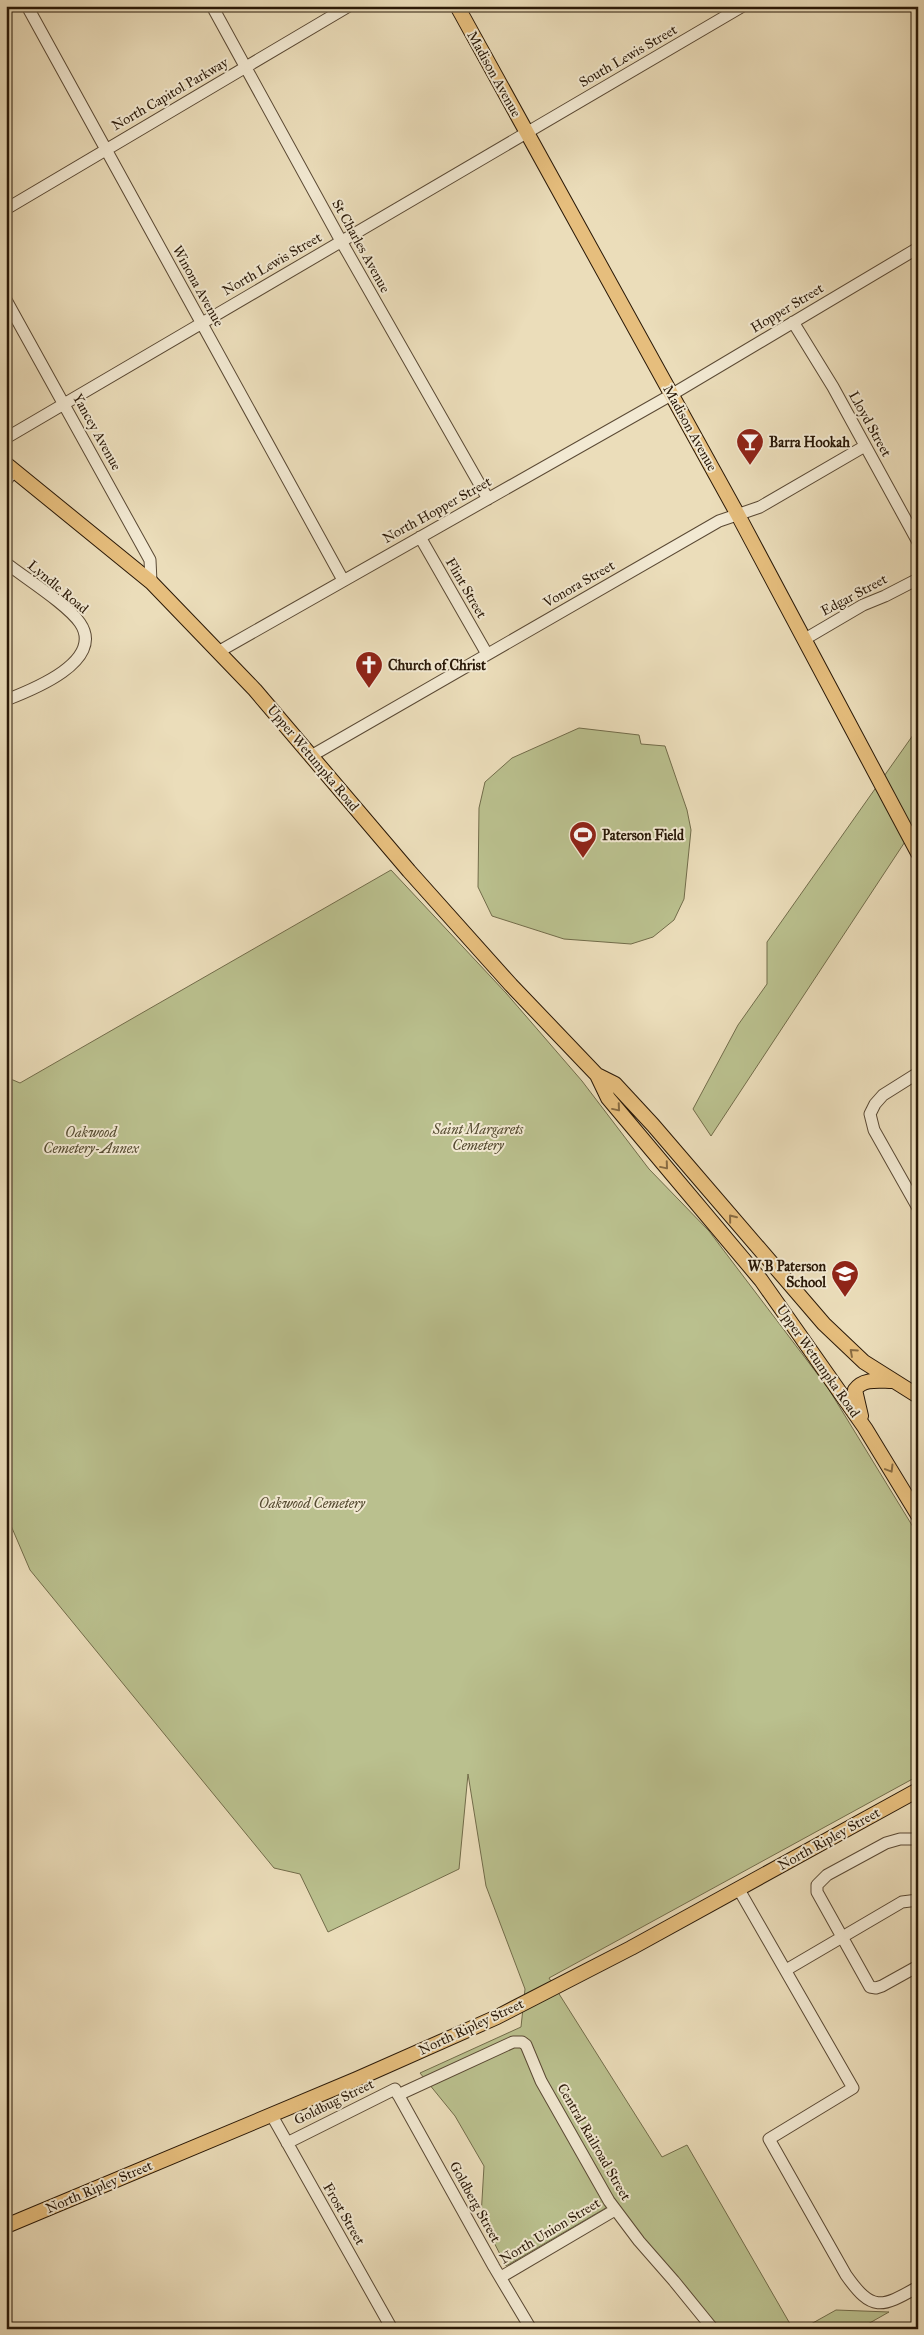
<svg xmlns="http://www.w3.org/2000/svg" width="924" height="2335" viewBox="0 0 924 2335" font-family="'IM FELL Great Primer',serif">
<style>
.green{fill:#bac08e;stroke:#726c4a}
.lines{fill:none;stroke-linecap:round;stroke-linejoin:round}
.minor-casing{stroke:#5a4934;stroke-width:13}
.major-casing{stroke:#291807;stroke-width:16}
.minor{stroke:#f2e9d2;stroke-width:11}
.major{stroke:#e6be7d;stroke-width:14}
.oneway{stroke:#886b42}
.labels{text-anchor:middle;dominant-baseline:central;stroke-width:4;stroke-linejoin:round;paint-order:stroke}
.street-label{font-size:14px;fill:#291807;stroke:#f2e9d2}
.poi-label{font-size:14px;font-weight:bold;fill:#291807;stroke:#f2e9d2;text-anchor:start}
.park-label{font-size:14px;font-style:italic;fill:#544a30;stroke:#f2e9d2}
</style>
<rect width="100%" height="100%" fill="#ebddba"/>
<filter id="stains"><feTurbulence type="fractalNoise" baseFrequency=".004" numOctaves="4"/><feColorMatrix values="0 0 0 0 .2 0 0 0 0 .09 0 0 0 0 .02 0 0 0 .5 -.17"/></filter>
<radialGradient id="worn" r=".72"><stop offset=".6" stop-color="#630" stop-opacity="0"/><stop offset="1" stop-color="#630" stop-opacity=".3"/></radialGradient>
<path class="green" d="M579,728L639,735L641,744L665,746L687,810L691,830L684,899L674,920L653,937L631,944L564,939L492,916L478,887L479,808L485,782L512,758Z
M918,728V822L711,1136L693,1109L738,1025L767,984V942Z
M391,870L506,993L582,1081L649,1169L709,1231L828,1388L918,1535V1776L549,1978L662,2157L687,2145L793,2329H718L656,2256L616,2202L506,2266L481,2217L484,2166L455,2116L420,2073L521,2027L525,1989L486,1886L468,1774L459,1869L328,1932L300,1874L274,1868L30,1570L6,1514V1077L20,1083Z
M836,2310L889,2312L859,2329H802Z"/>
<g class="lines">
<defs>
<path id="minor" d="M27,6L343,580
M212,6L341,241L488,499
M6,209L349,6
M6,300L150,560L151,582
M793,322L833,387L918,542
M6,438L743,6
M6,481L14,470
M420,537L487,654
M6,563C25,578 68,605 80,623C106,661 32,690 6,700
M805,639L863,605L885,596L918,579
M218,652L671,395L918,248
M311,756L719,521L760,507L865,446
M918,1073L883,1095L875,1104L870,1114L874,1130L918,1208
M916,1839H900L886,1843L827,1875L817,1885V1892L870,1987L876,1988L882,1986L918,1966
M738,1888L853,2088L769,2139L846,2275C872,2312 881,2308 918,2287
M786,1970L902,1902L918,1900
M398,2095L513,2042H522L526,2045L541,2081L609,2201L639,2241L674,2281L713,2329
M271,2114L392,2329
M287,2143L395,2089L494,2267L531,2329
M501,2277L615,2210"/>
<path id="major" d="M457,6L738,515L918,853
M6,464L151,582L255,690L409,871L511,985L597,1075L615,1084L653,1125L824,1324L864,1362L918,1396
M597,1075L608,1098L761,1280L865,1428L918,1515
M861,1416L855,1390C863,1378 879,1381 892,1381
M6,2226L357,2079L497,2017L631,1948L918,1790"/>
</defs>
<use href="#minor" class="minor-casing"/>
<use href="#major" class="major-casing"/>
<use href="#minor" class="minor"/>
<use href="#major" class="major"/>
</g>
<defs><path id="oneway-chevron" d="M-2-3.5L2.5 0L-2 3.5" fill="none" stroke-width="1.6" stroke-linecap="round" stroke-linejoin="round" transform="scale(1.25)"/></defs>
<g class="oneway">
<use href="#oneway-chevron" transform="translate(617 1108) rotate(50)"/>
<use href="#oneway-chevron" transform="translate(665 1166) rotate(50)"/>
<use href="#oneway-chevron" transform="translate(732 1218) rotate(-129)"/>
<use href="#oneway-chevron" transform="translate(853 1352) rotate(-138)"/>
<use href="#oneway-chevron" transform="translate(890 1469) rotate(59)"/>
</g>
<defs>
<symbol id="bar-pin" viewBox="-11 -11 22 30"><path d="M0 17L-7.5 6A9.5 9.5 0 1 1 7.5 6Z" fill="#8f2418" stroke="#f2e9d2"/><path d="M-6-5H6L.8 .8V4.5H3.5V6h-7V4.5H-.8V.8Z" fill="#fff"/></symbol>
<symbol id="church-pin" viewBox="-11 -11 22 30"><path d="M0 17L-7.5 6A9.5 9.5 0 1 1 7.5 6Z" fill="#8f2418" stroke="#f2e9d2"/><path d="M-1.2-6h2.4v3.5h3.3v2.4h-3.3V6h-2.4V-.1h-3.3v-2.4h3.3Z" fill="#fff"/></symbol>
<symbol id="stadium-pin" viewBox="-11 -11 22 30"><path d="M0 17L-7.5 6A9.5 9.5 0 1 1 7.5 6Z" fill="#8f2418" stroke="#f2e9d2"/><path d="M0-5a6.5 5 0 1 0 0 10a6.5 5 0 1 0 0-10ZM-3.5-1.8h7v3.6h-7Z" fill="#fff"/></symbol>
<symbol id="school-pin" viewBox="-11 -11 22 30"><path d="M0 17L-7.5 6A9.5 9.5 0 1 1 7.5 6Z" fill="#8f2418" stroke="#f2e9d2"/><path d="M0-5L7-2L0 1L-7-2ZM-4 1L0 2.5L4 1V4Q0 6-4 4Z" fill="#fff"/></symbol>
</defs>
<g fill-rule="evenodd">
<use href="#bar-pin" x="734" y="426" width="32" height="43"/>
<use href="#church-pin" x="353" y="649" width="32" height="43"/>
<use href="#stadium-pin" x="567" y="819" width="32" height="43"/>
<use href="#school-pin" x="829" y="1258" width="32" height="43"/>
</g>
<g class="labels">
<g class="street-label">
<text transform="translate(628 56) rotate(-30)">South Lewis Street</text>
<text transform="translate(494 74) rotate(61)">Madison Avenue</text>
<text transform="translate(170 94) rotate(-30)">North Capitol Parkway</text>
<text transform="translate(361 246) rotate(61)">St Charles Avenue</text>
<text transform="translate(272 264) rotate(-30)">North Lewis Street</text>
<text transform="translate(198 286) rotate(61)">Winona Avenue</text>
<text transform="translate(787 308) rotate(-31)">Hopper Street</text>
<text transform="translate(870 424) rotate(61)">Lloyd Street</text>
<text transform="translate(690 428) rotate(61)">Madison Avenue</text>
<text transform="translate(97 432) rotate(61)">Yancey Avenue</text>
<text transform="translate(437 510) rotate(-29)">North Hopper Street</text>
<text transform="translate(579 584) rotate(-30)">Vonora Street</text>
<text transform="translate(58 587) rotate(40)">Lyndle Road</text>
<text transform="translate(466 588) rotate(60)">Flint Street</text>
<text transform="translate(854 595) rotate(-28)">Edgar Street</text>
<text transform="translate(313 758) rotate(50)">Upper Wetumpka Road</text>
<text transform="translate(818 1361) rotate(55)">Upper Wetumpka Road</text>
<text transform="translate(829 1839) rotate(-29)">North Ripley Street</text>
<text transform="translate(471 2027) rotate(-25)">North Ripley Street</text>
<text transform="translate(334 2102) rotate(-26)">Goldbug Street</text>
<text transform="translate(594 2142) rotate(60)">Central Railroad Street</text>
<text transform="translate(99 2187) rotate(-23)">North Ripley Street</text>
<text transform="translate(475 2202) rotate(61)">Goldberg Street</text>
<text transform="translate(344 2214) rotate(60)">Frost Street</text>
<text transform="translate(550 2231) rotate(-31)">North Union Street</text>
</g>
<g class="poi-label">
<text x="769" y="442">Barra Hookah</text>
<text x="388" y="665">Church of Christ</text>
<text x="602" y="835">Paterson Field</text>
<text x="826" y="1266" text-anchor="end">W B Paterson<tspan x="826" dy="16">School</tspan></text>
</g>
<g class="park-label">
<text x="478" y="1129">Saint Margarets<tspan x="478" dy="16">Cemetery</tspan></text>
<text x="91" y="1132">Oakwood<tspan x="91" dy="16">Cemetery-Annex</tspan></text>
<text x="312" y="1503">Oakwood Cemetery</text>
</g>
</g>
<rect width="924" height="2335" fill="none" stroke="#ebddba" stroke-width="25"/>
<rect x="8" y="8" width="909" height="2320" fill="none" stroke="#291807" stroke-width="2.5"/>
<rect x="12" y="12" width="899" height="2310" fill="none" stroke="#291807"/>
<rect width="100%" height="100%" filter="url(#stains)"/>
<rect width="100%" height="100%" fill="url(#worn)"/>
</svg>
